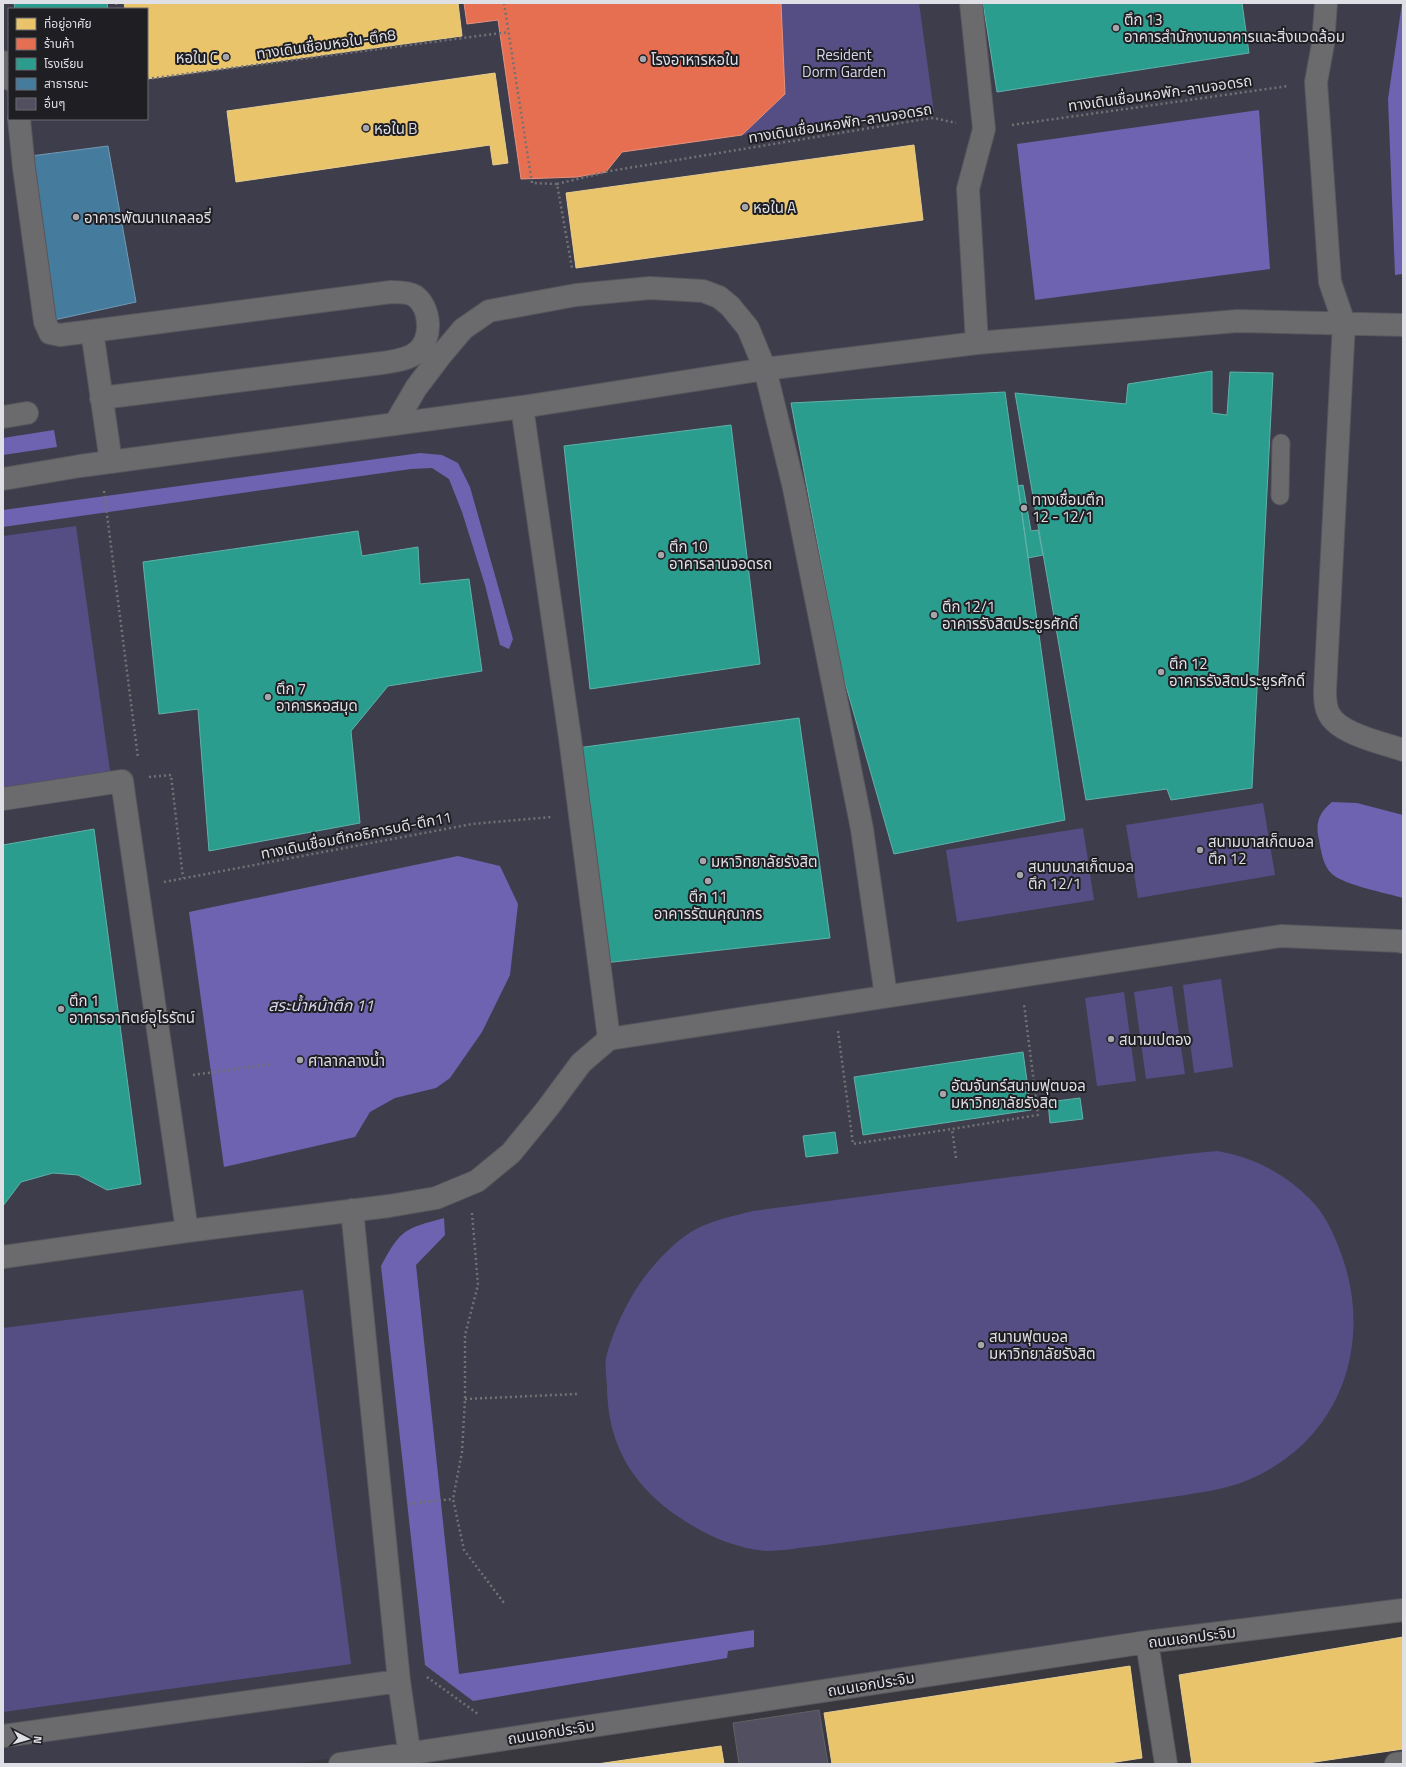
<svg xmlns="http://www.w3.org/2000/svg" width="1406" height="1767" viewBox="0 0 1406 1767" font-family="'Titillium Web','Noto Sans Thai',sans-serif">
<style>
.built{fill:#3e3d4c;fill-rule:evenodd}
.green{fill:#554e84}
.water{fill:#6d63b0}
.homes{fill:#e9c46a;stroke:#e6cc8f}
.shops{fill:#e76f51;stroke:#e5917e}
.schools{fill:#2a9d8f;stroke:#60b1a9}
.public{fill:#457b9d;stroke:#7399b3}
.building{fill:#514f60;stroke:#626166}
.lines{fill:none;stroke-linecap:round;stroke-linejoin:round}
.service-casing{stroke:#57565c;stroke-width:19}
.minor-casing{stroke:#57565c;stroke-width:24}
.path{stroke:#727275;stroke-width:2.5;stroke-dasharray:2 3;stroke-linecap:butt}
.service{stroke:#6b6b6e;stroke-width:17}
.minor{stroke:#6b6b6e;stroke-width:22}
.poi-dot{fill:#a5a5ab;stroke:#1f1e23;stroke-width:1.5}
.labels{text-anchor:middle;dominant-baseline:central;stroke-width:4;stroke-linejoin:round;paint-order:stroke}
.poi-label{font-size:15px;fill:#dfdfe6;stroke:#1f1e23;text-anchor:start}
.street-label{font-size:15px;fill:#dfdfe6;stroke:#1f1e23}
.park-label{font-size:15px;fill:#d6d5ec;stroke:#1f1e23}
.water-label{font-size:16px;font-style:italic;fill:#d7d6ed;stroke:#1f1e23}
</style>
<rect width="100%" height="100%" fill="#39383e"/>
<path class="built" d="M3,3H1403V1603L292,1764H3ZM9,9H147V119H9Z"/>
<path class="green" d="M781,3H919L934,112L742,135L785,94Z
M76,526L110,771L3,788V536Z
M1263,803L1275,875L1138,898L1126,825Z
M1083,828L1094,900L957,922L946,850Z
M1221,979L1233,1067L1194,1073L1183,985Z
M1172,986L1185,1074L1146,1079L1134,992Z
M1124,992L1136,1081L1097,1086L1085,998Z
M1217,1151C1253,1157 1284,1173 1310,1199C1324,1213 1332,1230 1339,1248C1365,1313 1357,1388 1307,1440C1287,1461 1256,1480 1227,1487C1214,1491 1199,1492 1186,1495L818,1546C802,1547 784,1551 767,1551C739,1549 712,1538 688,1523C636,1491 607,1448 607,1385C606,1376 605,1366 606,1358C611,1337 621,1315 632,1296C644,1274 673,1241 696,1229C714,1220 733,1216 753,1211L1186,1154Z
M303,1290L351,1664L3,1712V1328Z"/>
<path class="water" d="M1402,3L1403,274L1395,275L1388,99Z
M1259,110L1270,269L1035,300L1017,144Z
M54,430L57,447L3,455V438Z
M420,453L442,455L458,463L470,487L513,639L509,649L500,645L485,585L462,512L449,479L432,468L411,469L3,527V510Z
M1332,802L1357,803L1403,815V898C1386,893 1344,885 1332,874C1323,866 1321,851 1319,840C1315,822 1319,813 1332,802Z
M458,856L500,866L518,904L510,975L482,1032L450,1078L436,1088L395,1098L370,1112L355,1137L224,1167L189,912Z
M444,1218L445,1235L416,1265L459,1674L754,1630V1647L728,1651L727,1658L473,1701L425,1665L381,1266C401,1229 404,1229 444,1218Z"/>
<path class="homes" d="M124,3H458L462,36L147,79V9H125Z
M495,73L508,163L493,165L490,145L236,182L227,111Z
M914,145L923,220L576,268L566,193Z
M1403,1637V1749L1301,1764H1192L1179,1675Z
M1130,1666L1142,1758L1103,1764H832L824,1713Z
M721,1746L724,1764H597Z"/>
<path class="shops" d="M464,3H781L785,94L742,135L622,152L606,172L577,177L521,179L498,20L467,24Z"/>
<path class="schools" d="M14,3H107L108,9H15Z
M983,3H1242L1249,53L997,92Z
M1212,371V413L1227,415L1230,372L1273,373L1252,788L1171,800L1167,789L1086,800L1015,393L1126,404L1128,384Z
M1005,392L1065,820L894,854L842,672L791,403Z
M731,425L760,664L590,689L564,446Z
M1023,485L1031,531L1038,530L1043,555L1028,558L1018,486Z
M358,531L362,556L418,547L420,584L469,579L482,671L388,686L351,731L360,823L209,851L198,709L159,714L143,562Z
M799,718L830,938L604,963L577,748Z
M94,829L141,1184L107,1190L78,1175L53,1173L21,1182L3,1206V845Z
M1023,1052L1031,1110L863,1135L854,1077Z
M1080,1098L1083,1119L1050,1123L1048,1102Z
M835,1132L838,1153L806,1157L803,1136Z"/>
<path class="public" d="M108,146L136,302L45,322L23,157Z"/>
<path class="building" d="M819,1710L828,1764H739L733,1723Z"/>
<g class="lines">
<defs>
<path id="service" d="M1280,496L1281,443"/>
<path id="minor" d="M971,3L984,129L968,189L977,343
M1326,3L1323,44L1316,82L1330,282L1344,323L1325,690C1325,698 1325,707 1329,714C1339,734 1383,743 1403,750
M3,62L9,79
M19,119L24,168L45,322L50,333L60,335L92,331L111,462
M92,331L391,292C398,292 409,292 415,296C431,308 433,339 417,352C408,360 393,361 382,363L101,398
M522,407L570,738L609,1039
M3,417L27,413
M395,424L416,388L441,355L463,329L489,311L576,295L650,288L703,291L719,297L730,306L748,328L765,369L794,488L862,829L886,996
M3,479L80,466L522,407L765,369L977,343L1237,321L1403,325
M3,799L122,781L187,1231
M352,1210L399,1681L411,1764
M3,1257L187,1231L389,1206L436,1198L477,1181L511,1153L547,1109L581,1063L609,1039L1281,936L1399,941L1403,942
M1147,1642L1166,1764
M3,1736L399,1681
M340,1764L1147,1642L1403,1610
M1396,1764L1403,1763"/>
</defs>
<use href="#service" class="service-casing"/>
<use href="#minor" class="minor-casing"/>
<path class="path" d="M116,3L118,9
M504,3L532,183L557,184L572,268
M147,79L509,32
M1012,125L1288,86
M557,184L610,171L925,119L934,118L956,123
M104,491L138,758
M149,777L171,775L183,878
M164,882L472,824L551,817
M838,1031L853,1144L952,1129
M193,1075L272,1064
M956,1158L952,1129L1038,1115L1024,1004
M472,1213L478,1285L465,1335V1399L462,1452L453,1499L464,1550L504,1603
M465,1399L577,1394
M409,1504L453,1499
M427,1677L478,1714"/>
<use href="#service" class="service"/>
<use href="#minor" class="minor"/>
</g>
<g class="poi-dot">
<circle cx="1116" cy="28" r="4"/>
<circle cx="226" cy="57" r="4"/>
<circle cx="643" cy="59" r="4"/>
<circle cx="366" cy="128" r="4"/>
<circle cx="745" cy="207" r="4"/>
<circle cx="76" cy="217" r="4"/>
<circle cx="1024" cy="508" r="4"/>
<circle cx="661" cy="555" r="4"/>
<circle cx="934" cy="615" r="4"/>
<circle cx="1161" cy="672" r="4"/>
<circle cx="268" cy="697" r="4"/>
<circle cx="1200" cy="850" r="4"/>
<circle cx="703" cy="861" r="4"/>
<circle cx="1020" cy="875" r="4"/>
<circle cx="708" cy="881" r="4"/>
<circle cx="61" cy="1009" r="4"/>
<circle cx="1111" cy="1039" r="4"/>
<circle cx="300" cy="1060" r="4"/>
<circle cx="943" cy="1094" r="4"/>
<circle cx="981" cy="1345" r="4"/>
</g>
<g class="labels">
<g class="poi-label">
<text x="1124" y="19">ตึก 13<tspan x="1124" dy="17">อาคารสำนักงานอาคารและสิ่งแวดล้อม</tspan></text>
<text x="218" y="57" text-anchor="end">หอใน C</text>
<text x="651" y="59">โรงอาหารหอใน</text>
<text x="374" y="128">หอใน B</text>
<text x="753" y="207">หอใน A</text>
<text x="84" y="217">อาคารพัฒนาแกลลอรี่</text>
<text x="1032" y="499">ทางเชื่อมตึก<tspan x="1032" dy="17">12 - 12/1</tspan></text>
<text x="669" y="546">ตึก 10<tspan x="669" dy="17">อาคารลานจอดรถ</tspan></text>
<text x="942" y="606">ตึก 12/1<tspan x="942" dy="17">อาคารรังสิตประยูรศักดิ์</tspan></text>
<text x="1169" y="663">ตึก 12<tspan x="1169" dy="17">อาคารรังสิตประยูรศักดิ์</tspan></text>
<text x="276" y="688">ตึก 7<tspan x="276" dy="17">อาคารหอสมุด</tspan></text>
<text x="1208" y="841">สนามบาสเก็ตบอล<tspan x="1208" dy="17">ตึก 12</tspan></text>
<text x="711" y="861">มหาวิทยาลัยรังสิต</text>
<text x="1028" y="866">สนามบาสเก็ตบอล<tspan x="1028" dy="17">ตึก 12/1</tspan></text>
<text x="708" y="896" text-anchor="middle">ตึก 11<tspan x="708" dy="17">อาคารรัตนคุณากร</tspan></text>
<text x="69" y="1000">ตึก 1<tspan x="69" dy="17">อาคารอาทิตย์อุไรรัตน์</tspan></text>
<text x="1119" y="1039">สนามเปตอง</text>
<text x="308" y="1060">ศาลากลางน้ำ</text>
<text x="951" y="1085">อัฒจันทร์สนามฟุตบอล<tspan x="951" dy="17">มหาวิทยาลัยรังสิต</tspan></text>
<text x="989" y="1336">สนามฟุตบอล<tspan x="989" dy="17">มหาวิทยาลัยรังสิต</tspan></text>
</g>
<g class="street-label">
<text transform="translate(326 44) rotate(-8)">ทางเดินเชื่อมหอใน-ตึก8</text>
<text transform="translate(1160 93) rotate(-8)">ทางเดินเชื่อมหอพัก-ลานจอดรถ</text>
<text transform="translate(840 123) rotate(-9)">ทางเดินเชื่อมหอพัก-ลานจอดรถ</text>
<text transform="translate(356 835) rotate(-11)">ทางเดินเชื่อมตึกอธิการบดี-ตึก11</text>
<text transform="translate(1192 1637) rotate(-7)">ถนนเอกประจิม</text>
<text transform="translate(871 1684) rotate(-9)">ถนนเอกประจิม</text>
<text transform="translate(551 1732) rotate(-9)">ถนนเอกประจิม</text>
</g>
<g class="park-label">
<text x="844" y="54">Resident<tspan x="844" dy="17">Dorm Garden</tspan></text>
</g>
<g class="water-label">
<text x="321" y="1005">สระน้ำหน้าตึก 11</text>
</g>
</g>
<rect width="1406" height="1767" fill="none" stroke="#dfdfe6" stroke-width="8"/>
<rect x="8" y="8" width="140" height="112" fill="#1f1e23" stroke="#6c6b71"/>
<rect x="16" y="18" width="20" height="12" fill="#e9c46a" stroke="#6c6b71"/>
<text x="44" y="28" font-size="12" fill="#dfdfe6">ที่อยู่อาศัย</text>
<rect x="16" y="38" width="20" height="12" fill="#e76f51" stroke="#6c6b71"/>
<text x="44" y="48" font-size="12" fill="#dfdfe6">ร้านค้า</text>
<rect x="16" y="58" width="20" height="12" fill="#2a9d8f" stroke="#6c6b71"/>
<text x="44" y="68" font-size="12" fill="#dfdfe6">โรงเรียน</text>
<rect x="16" y="78" width="20" height="12" fill="#457b9d" stroke="#6c6b71"/>
<text x="44" y="88" font-size="12" fill="#dfdfe6">สาธารณะ</text>
<rect x="16" y="98" width="20" height="12" fill="#514f60" stroke="#6c6b71"/>
<text x="44" y="108" font-size="12" fill="#dfdfe6">อื่นๆ</text>
<g transform="translate(28 1739) rotate(96)" stroke="#1f1e23" stroke-width="3" paint-order="stroke">
<path d="M0-3L7 15L0 10L-7 15Z" fill="#dfdfe6"/>
<text y="-6" font-size="11" font-weight="bold" text-anchor="middle" fill="#dfdfe6">N</text>
</g>
</svg>
